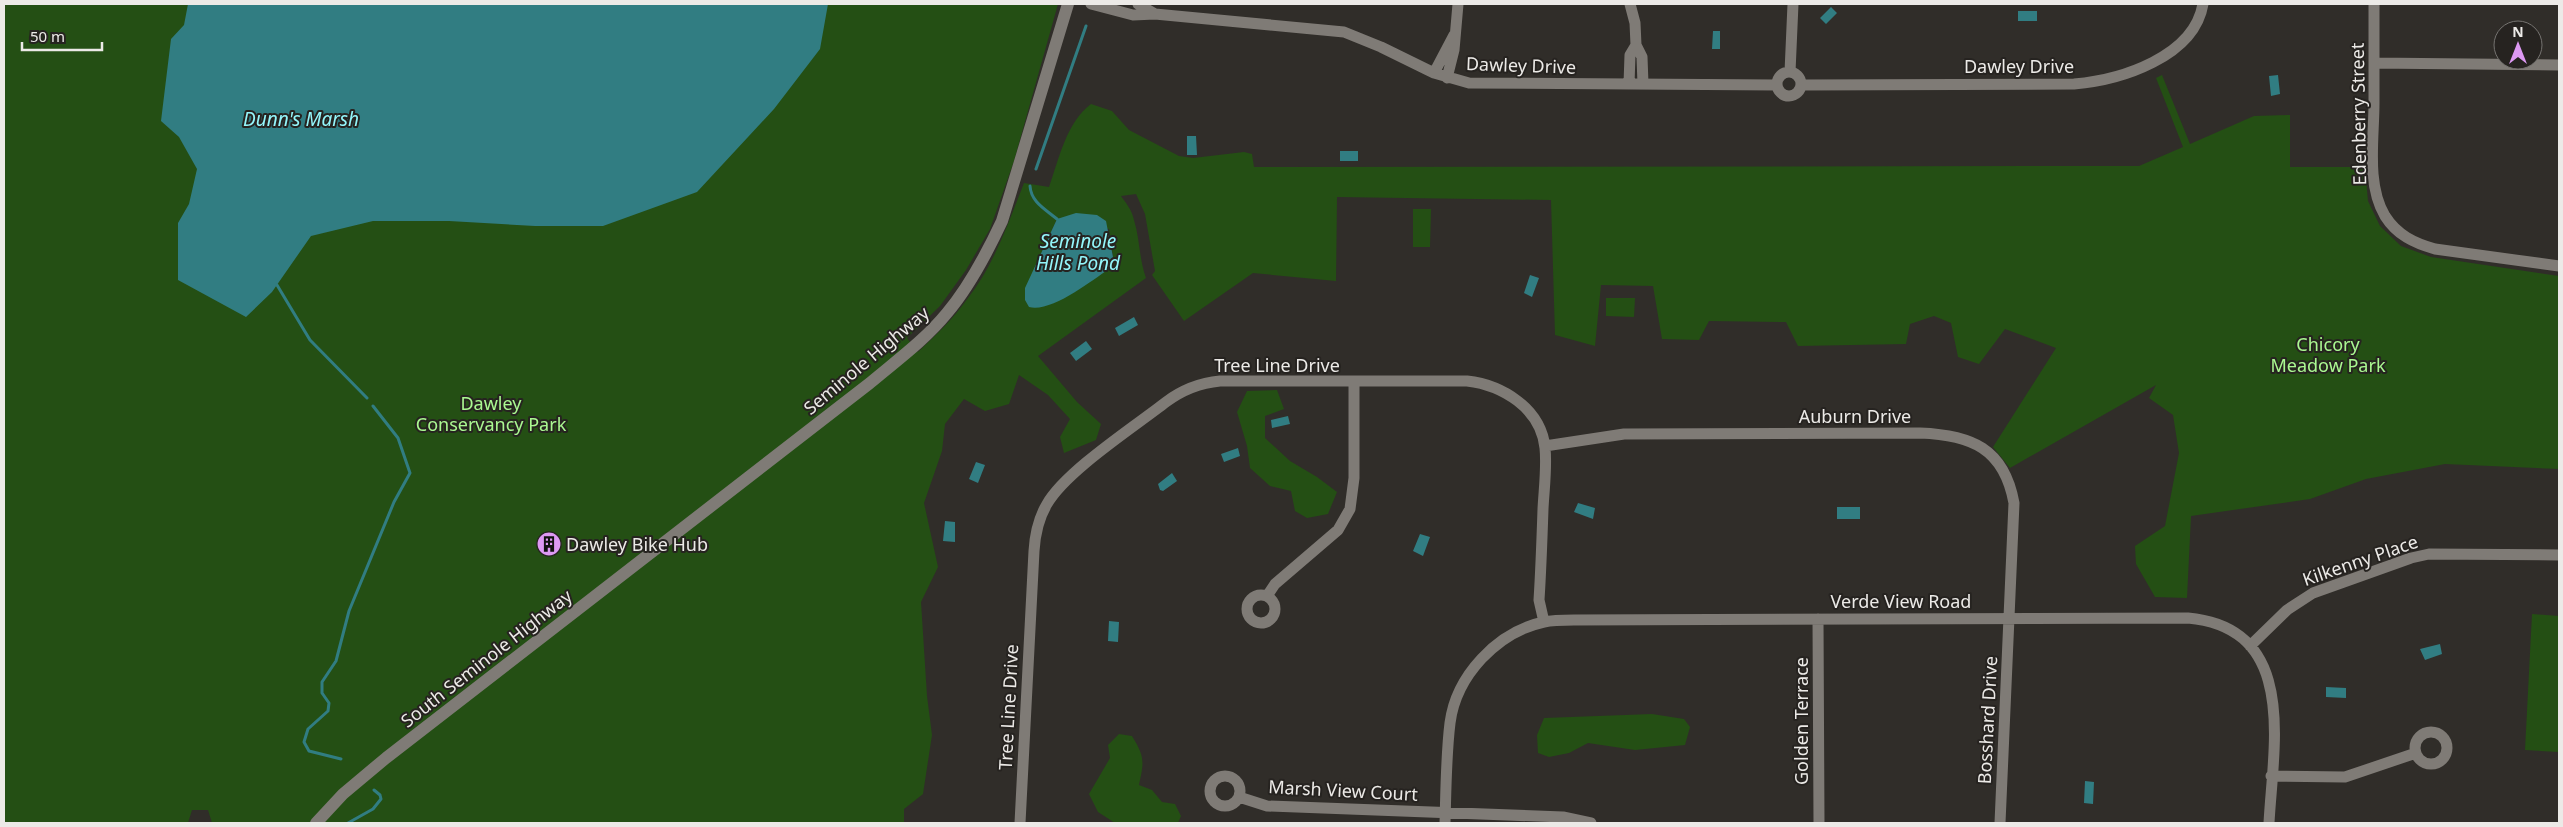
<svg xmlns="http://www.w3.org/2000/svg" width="2563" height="827" viewBox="0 0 2563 827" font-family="'Noto Sans',sans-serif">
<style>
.green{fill:#244f14;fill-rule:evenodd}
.water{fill:#317d82}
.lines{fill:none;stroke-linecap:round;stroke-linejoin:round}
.stream{stroke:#317d82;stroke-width:3}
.minor{stroke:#7f7b76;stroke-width:11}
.tertiary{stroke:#7f7b76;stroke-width:12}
.labels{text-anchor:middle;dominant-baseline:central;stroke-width:4;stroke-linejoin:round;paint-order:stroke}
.street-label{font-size:18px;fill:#eceae7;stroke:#262320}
.park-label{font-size:18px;fill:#aaf891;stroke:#262320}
.poi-label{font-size:18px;fill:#eceae7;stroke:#262320;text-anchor:start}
.water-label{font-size:19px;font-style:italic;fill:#94f6fb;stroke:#262320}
</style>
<rect width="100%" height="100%" fill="#302d29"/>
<path class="green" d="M4,4H1058L1014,161L990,229L966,270L940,306L907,338L918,352C936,335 954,318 968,298C994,265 1009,221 1024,183L1049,187C1059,159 1066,123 1091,104L1112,111L1129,130L1179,156L1193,158L1244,152L1252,154L1254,167L2139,166L2183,147L2156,78L2162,75L2190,144L2254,116L2290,115V167H2365L2368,201L2380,226L2401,246L2431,257L2559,276V469L2445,464L2366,479L2310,499L2191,516L2187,598L2155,597L2136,564L2135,546L2165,526L2179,453L2173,415L2149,398L2156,385L2010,468L1993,447L2056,348L2005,329L1979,364L1958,357L1951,323L1934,316L1910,324L1906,344L1798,346L1786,322L1709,321L1699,340L1662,339L1653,286L1601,285L1595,346L1555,335L1551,200L1337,197L1336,281L1253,273L1184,321L1152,275L1155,271L1145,214L1136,194L1121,196C1126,203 1132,210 1134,220C1140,239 1139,259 1146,278L1038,356L1077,402L1101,424L1096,440L1064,453L1060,437L1070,419L1048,395L1019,375L1009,404L985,411L964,399L945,424L942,451L924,503L938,567L921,602L927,696L932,735L923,794L904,809V823H212L208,810H192L188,823H4ZM1057,219L1109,229L1113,257L1042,252Z
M1413,209H1431L1430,247H1413Z
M1606,298H1635L1634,317L1606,316Z
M1277,390L1284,409L1265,416V438L1290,461L1317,477L1337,492L1328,514L1307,518L1295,511L1291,491L1270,486L1250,468L1247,446L1237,412L1247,391Z
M2532,614L2559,616V752L2525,750Z
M1652,714L1684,719L1690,727L1685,745L1635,750L1588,743L1569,753L1549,757L1538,753L1537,735L1544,718Z
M1119,734L1132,736C1145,757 1144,762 1139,785L1152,790L1162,802L1175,804L1181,816L1178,823H1115L1098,812L1089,794L1110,758L1108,745Z"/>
<path class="water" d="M188,4H828L820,49L774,109L697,192L603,226H535L449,221H373L311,236L272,292L246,317L178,280V223L189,204L197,169L179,137L161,121L171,39L184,25Z
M1831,7L1837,13L1826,24L1820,18Z
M2018,11H2037V21H2018Z
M1713,31H1720V49H1712Z
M2278,75L2280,94L2271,96L2269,76Z
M1187,136H1196L1197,155H1187Z
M1340,151H1358V161H1340Z
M1076,213L1097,215L1106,221L1113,257L1109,269C1091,281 1051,313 1029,307L1025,300V288L1057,219Z
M1530,275L1539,278L1532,297L1524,293Z
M1134,317L1138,325L1119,336L1115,328Z
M1086,341L1092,349L1076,361L1070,353Z
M1288,416L1290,424L1272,428L1271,420Z
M1238,448L1240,456L1224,462L1221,454Z
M976,462L985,465L978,483L969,479Z
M1172,473L1177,481L1163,491L1160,490L1158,484Z
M1578,503L1595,508L1593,519L1574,512Z
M1837,507H1860V519H1837Z
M945,521L955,522V542L943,541Z
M1420,534L1430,537L1423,556L1413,551Z
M1109,621L1119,622L1118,642L1108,641Z
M2440,644L2442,654L2425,660L2420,649Z
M2326,687L2346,688V698L2326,697Z
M2085,781L2094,782L2093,804L2084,803Z"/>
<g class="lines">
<path class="stream" d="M1036,169L1086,26
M1030,186C1031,202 1045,209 1057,219
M277,285L310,340L367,398
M341,759L309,751L304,742L308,729L328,711L329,703L322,693V682L336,661L349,611L394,502L410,473L398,438L373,406
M348,823L373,809L381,799L380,795L374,790"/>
<path class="minor" d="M1091,4L1133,15L1155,14L1344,32L1381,47L1434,73L1469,83L1777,85
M1138,4L1155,14
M1630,4L1635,23L1636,45L1642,57L1643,84
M2374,4C2374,37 2374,70 2374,103C2374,139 2366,184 2385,216C2397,235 2414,243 2435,249L2559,266
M2374,63L2559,65
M1790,72L1793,4
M1777 84a12 12 0 1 1 24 0a12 12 0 1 1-24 0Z
M1434,73L1454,35
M1447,78L1454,50L1458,4
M1629,84L1630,55L1636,45
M1801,85L2074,84C2121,80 2194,57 2203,4
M1545,446L1624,434L1920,433C1971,435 2004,448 2014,503L2000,823
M1247 609a14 14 0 1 1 28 0a14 14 0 1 1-28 0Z
M1267,596L1275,584L1338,530L1350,509L1354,478V382
M1818,619L1819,823
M2250,646L2287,610L2313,593L2411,558L2429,554L2559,555
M2415 748a16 16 0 1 1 32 0a16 16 0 1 1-32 0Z
M2271,776L2345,777L2416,753
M1210 791a15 15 0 1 1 30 0a15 15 0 1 1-30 0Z
M1239,797L1267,806L1563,817L1591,823
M1020,823L1034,551C1035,535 1038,519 1047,504C1066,471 1134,427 1166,402C1182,390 1199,383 1220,381H1467C1502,385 1541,408 1545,448C1547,467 1544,489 1543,509C1542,539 1541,569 1539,600L1544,622
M1445,823C1446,790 1446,756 1450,723C1456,676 1497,632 1544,622C1553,620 1564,620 1574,620L2188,618C2299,628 2273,746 2269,823"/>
<path class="tertiary" d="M316,823L343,794L386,758L870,383C896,361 925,340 947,313C970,286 987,253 1002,221L1068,4"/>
</g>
<defs>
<symbol id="building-disc" viewBox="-11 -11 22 22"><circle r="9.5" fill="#dd99f3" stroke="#262320"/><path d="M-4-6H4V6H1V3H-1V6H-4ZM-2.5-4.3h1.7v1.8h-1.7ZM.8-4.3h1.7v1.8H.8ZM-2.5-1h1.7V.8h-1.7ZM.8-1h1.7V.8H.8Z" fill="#111"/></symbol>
</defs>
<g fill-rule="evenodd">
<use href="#building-disc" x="535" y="530" width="28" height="28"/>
</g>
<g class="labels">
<g class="street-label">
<text transform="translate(1521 65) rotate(2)">Dawley Drive</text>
<text x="2019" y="66">Dawley Drive</text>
<text transform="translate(2358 114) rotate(-91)">Edenberry Street</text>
<text transform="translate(866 360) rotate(-40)">Seminole Highway</text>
<text x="1277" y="365">Tree Line Drive</text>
<text x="1855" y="416">Auburn Drive</text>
<text transform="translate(2360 560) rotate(-19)">Kilkenny Place</text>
<text x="1901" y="601">Verde View Road</text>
<text transform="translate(486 658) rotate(-38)">South Seminole Highway</text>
<text transform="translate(1008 707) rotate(-87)">Tree Line Drive</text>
<text transform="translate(1987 720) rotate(-87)">Bosshard Drive</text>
<text transform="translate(1801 721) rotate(-90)">Golden Terrace</text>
<text transform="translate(1343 790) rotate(3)">Marsh View Court</text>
</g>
<g class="park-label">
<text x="2328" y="344">Chicory<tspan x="2328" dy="21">Meadow Park</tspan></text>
<text x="491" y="403">Dawley<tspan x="491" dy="21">Conservancy Park</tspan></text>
</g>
<g class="poi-label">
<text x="566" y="544">Dawley Bike Hub</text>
</g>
<g class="water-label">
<text x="301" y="119">Dunn's Marsh</text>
<text x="1078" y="241">Seminole<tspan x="1078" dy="22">Hills Pond</tspan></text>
</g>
</g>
<rect width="2563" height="827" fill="none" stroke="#eceae7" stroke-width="10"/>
<g transform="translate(2518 45)"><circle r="24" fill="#262320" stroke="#757370"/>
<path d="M0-4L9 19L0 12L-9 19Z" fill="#dd99f3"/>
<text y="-8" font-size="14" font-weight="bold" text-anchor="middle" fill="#eceae7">N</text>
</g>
<path d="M22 42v8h80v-8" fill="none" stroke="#eceae7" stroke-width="2.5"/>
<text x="30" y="42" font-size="15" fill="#eceae7" stroke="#262320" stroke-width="4" paint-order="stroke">50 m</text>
</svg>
